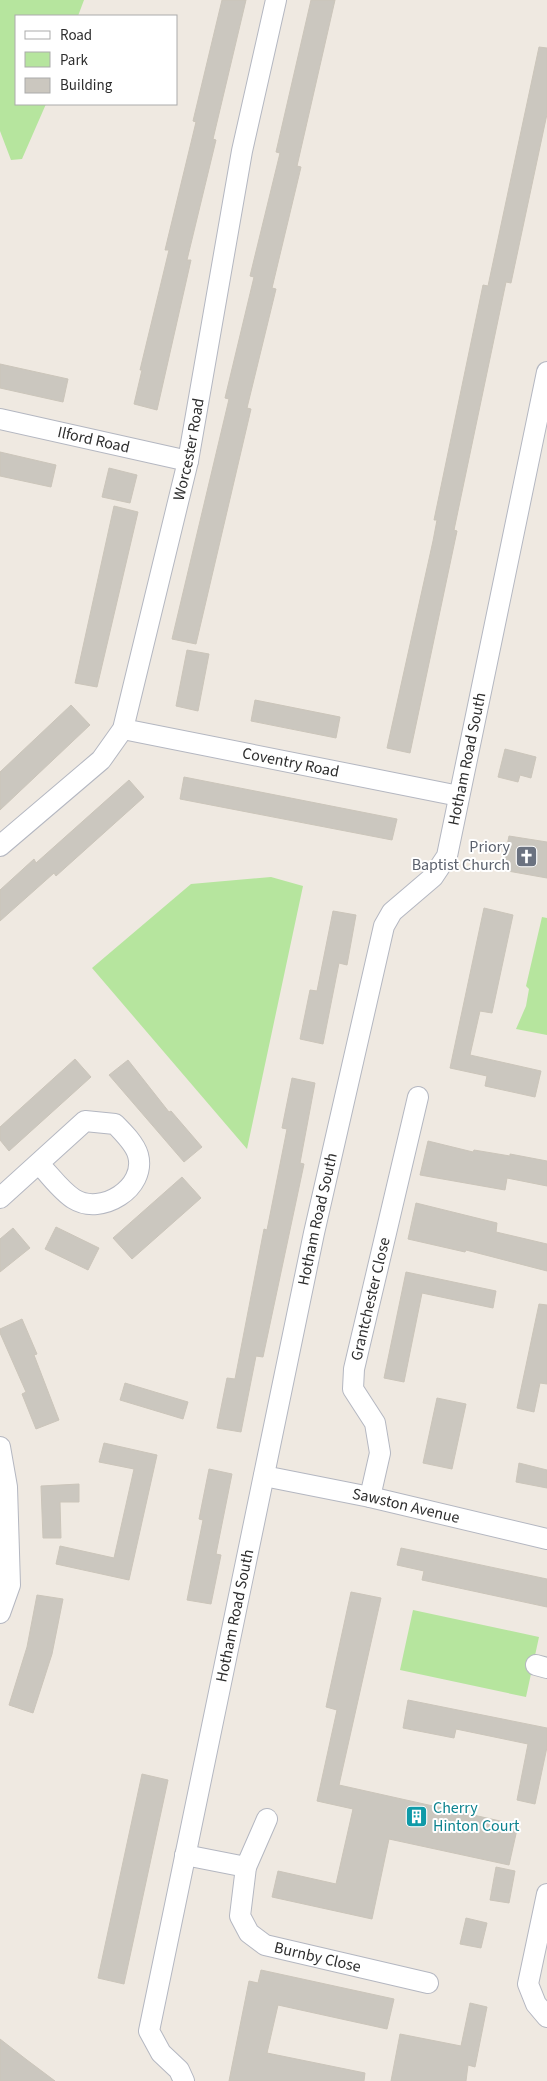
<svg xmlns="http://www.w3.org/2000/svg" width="547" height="2081" viewBox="0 0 547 2081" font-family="'Source Sans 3',sans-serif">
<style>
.green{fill:#b6e59e}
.building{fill:#cbc7bf;stroke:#cbc5ba}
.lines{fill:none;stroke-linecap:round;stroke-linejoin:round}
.street-casing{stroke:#b4b7c1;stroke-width:22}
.street{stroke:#fff;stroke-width:20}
.labels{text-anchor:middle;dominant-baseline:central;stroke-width:4;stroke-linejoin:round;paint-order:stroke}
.street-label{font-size:16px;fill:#2e2e2e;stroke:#fff}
.worship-label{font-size:16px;fill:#5b616d;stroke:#fff;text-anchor:end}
.culture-label{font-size:16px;fill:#0d838f;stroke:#fff;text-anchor:start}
</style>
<rect width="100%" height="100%" fill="#efe9e1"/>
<path class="green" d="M0,0H84L78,16H16V104H46L22,159L11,160L0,131Z
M271,877L303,886L247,1149L92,968L191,884Z
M542,917L547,918V1035L516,1029L526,1006L529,989L526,986Z
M413,1610L539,1637L526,1697L400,1670Z"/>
<path class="building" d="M222,0H246L213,139L216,140L187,260H191L157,410L134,404L142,370H140L169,250H165L196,122L193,121Z
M311,0H335L297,166L301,167L272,288L276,289L247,408L251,409L196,644L172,639L229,399L225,398L254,277L250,276L280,153L276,152Z
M539,47L547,48V114L511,283L506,282L454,530L457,531L454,545L410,753L387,748L433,541L437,520H434L483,285L488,286Z
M0,364L68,379L63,402L0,388Z
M0,452L56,465L51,487L0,476Z
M109,468L137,475L130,503L102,497Z
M114,506L138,512L97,687L75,683Z
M187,650L209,654L198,711L176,706Z
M255,700L340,717L336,738L251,721Z
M71,705L90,725L0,810V772Z
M505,749L536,757L531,778L520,775L518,782L498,777Z
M184,777L397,819L392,840L180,799Z
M129,780L144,797L56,876L54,873L0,921V890L34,859L36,863Z
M509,836L547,842V878L502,870Z
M484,908L513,915L492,1013L480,1011L470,1055L541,1071L535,1097L485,1086L487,1076L450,1068Z
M333,911L356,915L347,965L339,963L323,1044L300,1039L310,990L317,991Z
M75,1059L91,1077L9,1151L0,1140V1127Z
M128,1060L169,1112L171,1111L202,1147L184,1162L109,1075Z
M292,1078L315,1083L300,1163L304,1164L263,1357L256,1356L241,1432L217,1428L227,1378L235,1379L264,1229L267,1230L287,1129L282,1128Z
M428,1141L473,1152L474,1150L510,1156V1154L547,1161V1186L507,1178L505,1190L420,1175Z
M182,1177L201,1198L132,1259L113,1238Z
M416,1203L497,1223L496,1232L547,1244V1271L466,1250L465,1252L408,1239Z
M56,1227L99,1248L88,1270L45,1249Z
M13,1228L30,1248L0,1272V1239Z
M406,1272L496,1291L493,1308L422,1293L404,1382L384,1378Z
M539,1304L547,1305V1384L540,1383L534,1412L517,1408Z
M22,1319L37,1354L34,1355L59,1420L36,1429L22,1394L26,1392L0,1333V1329Z
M125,1383L188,1402L183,1419L120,1400Z
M437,1398L466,1404L452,1469L423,1463Z
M104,1443L157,1455L129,1580L56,1564L60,1546L114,1558L134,1469L99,1462Z
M519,1463L547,1470V1488L516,1482Z
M209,1469L232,1474L216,1554L221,1555L211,1604L187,1600L203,1520L199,1519Z
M79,1484V1502H60L61,1538H43L41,1486Z
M401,1548L547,1579V1607L422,1580L424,1571L397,1565Z
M351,1592L381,1598L339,1785L518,1825L509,1865L389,1839L372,1919L272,1897L278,1871L336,1884L353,1809L317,1801L337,1710L326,1707Z
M37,1595L63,1599L52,1654L33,1713L9,1705L27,1647Z
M408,1700L547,1728V1747L535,1804L517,1800L528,1744L456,1729L454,1738L403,1728Z
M142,1774L168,1780L124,1984L98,1978Z
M496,1867L515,1871L509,1903L490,1900Z
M466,1918L487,1923L481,1948L460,1944Z
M261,1970L394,1999L387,2029L278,2005L267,2053L365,2073L364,2081H229L249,1981L258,1983Z
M470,2003L487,2007L475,2067L468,2065L466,2081H391L400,2034L461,2046Z
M0,2039L27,2060L55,2081H0Z"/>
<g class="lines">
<defs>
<g id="street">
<path id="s1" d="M0,419L188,461"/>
<path id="s2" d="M123,729L459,796"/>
<path id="s3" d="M0,846L101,760L123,729L188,461L242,151L276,0"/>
<path d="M0,1198L85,1121L115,1124C123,1132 135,1144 138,1155C147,1188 101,1216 74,1199C61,1191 50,1175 39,1164"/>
<path d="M0,1447L7,1487L10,1585L0,1613"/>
<path id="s4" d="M264,1476L370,1497L547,1539"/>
<path id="s5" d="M370,1497L380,1453L375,1423L353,1389L354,1369L418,1097"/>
<path d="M536,1665L547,1668"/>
<path id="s6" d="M267,1819L246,1867L240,1916L249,1933L265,1945L428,1983"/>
<path d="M185,1855L246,1867"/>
<path d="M547,1894L528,1984L536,2004L547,2017"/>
<path id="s7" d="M184,2081L179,2070L161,2053L149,2031L314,1233L384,926L392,912L433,877L447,856L547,372"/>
</g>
</defs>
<use href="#street" class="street-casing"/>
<use href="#street" class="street"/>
</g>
<defs>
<symbol id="church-square" viewBox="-11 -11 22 22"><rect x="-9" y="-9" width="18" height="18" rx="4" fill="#6b7280" stroke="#fff"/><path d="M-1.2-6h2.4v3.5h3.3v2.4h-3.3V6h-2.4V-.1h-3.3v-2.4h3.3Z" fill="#fff"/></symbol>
<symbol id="building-square" viewBox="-11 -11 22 22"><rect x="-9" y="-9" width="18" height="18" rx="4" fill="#0f9aa8" stroke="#fff"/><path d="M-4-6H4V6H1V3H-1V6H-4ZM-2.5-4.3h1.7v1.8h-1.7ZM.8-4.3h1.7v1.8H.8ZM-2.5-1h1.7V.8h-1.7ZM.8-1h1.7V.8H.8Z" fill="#fff"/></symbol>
</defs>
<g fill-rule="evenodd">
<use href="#church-square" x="514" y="844" width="25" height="25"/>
<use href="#building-square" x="404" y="1804" width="25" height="25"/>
</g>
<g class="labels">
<g class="street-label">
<text stroke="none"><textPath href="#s1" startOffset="96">Ilford Road</textPath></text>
<text stroke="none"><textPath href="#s3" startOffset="458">Worcester Road</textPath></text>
<text stroke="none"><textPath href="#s7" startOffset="1386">Hotham Road South</textPath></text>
<text stroke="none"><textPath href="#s2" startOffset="171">Coventry Road</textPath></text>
<text stroke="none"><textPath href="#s7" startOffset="891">Hotham Road South</textPath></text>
<text stroke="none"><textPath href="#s5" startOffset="208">Grantchester Close</textPath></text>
<text stroke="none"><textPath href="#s4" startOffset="145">Sawston Avenue</textPath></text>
<text stroke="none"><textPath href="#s7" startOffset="486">Hotham Road South</textPath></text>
<text stroke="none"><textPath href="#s6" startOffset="195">Burnby Close</textPath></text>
</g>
<g class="worship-label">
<text x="510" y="847">Priory<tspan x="510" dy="18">Baptist Church</tspan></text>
</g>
<g class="culture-label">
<text x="433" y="1808">Cherry<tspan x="433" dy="18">Hinton Court</tspan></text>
</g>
</g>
<rect x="15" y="15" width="162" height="90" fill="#ffffff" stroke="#ababab"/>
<rect x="25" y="31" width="25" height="8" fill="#ffffff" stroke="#ababab"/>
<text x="60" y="40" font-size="15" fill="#2e2e2e">Road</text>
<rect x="25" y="52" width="25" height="15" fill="#b6e59e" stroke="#ababab"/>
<text x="60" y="65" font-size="15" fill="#2e2e2e">Park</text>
<rect x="25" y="78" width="25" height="15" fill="#cbc7bf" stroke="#ababab"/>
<text x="60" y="90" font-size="15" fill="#2e2e2e">Building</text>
</svg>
